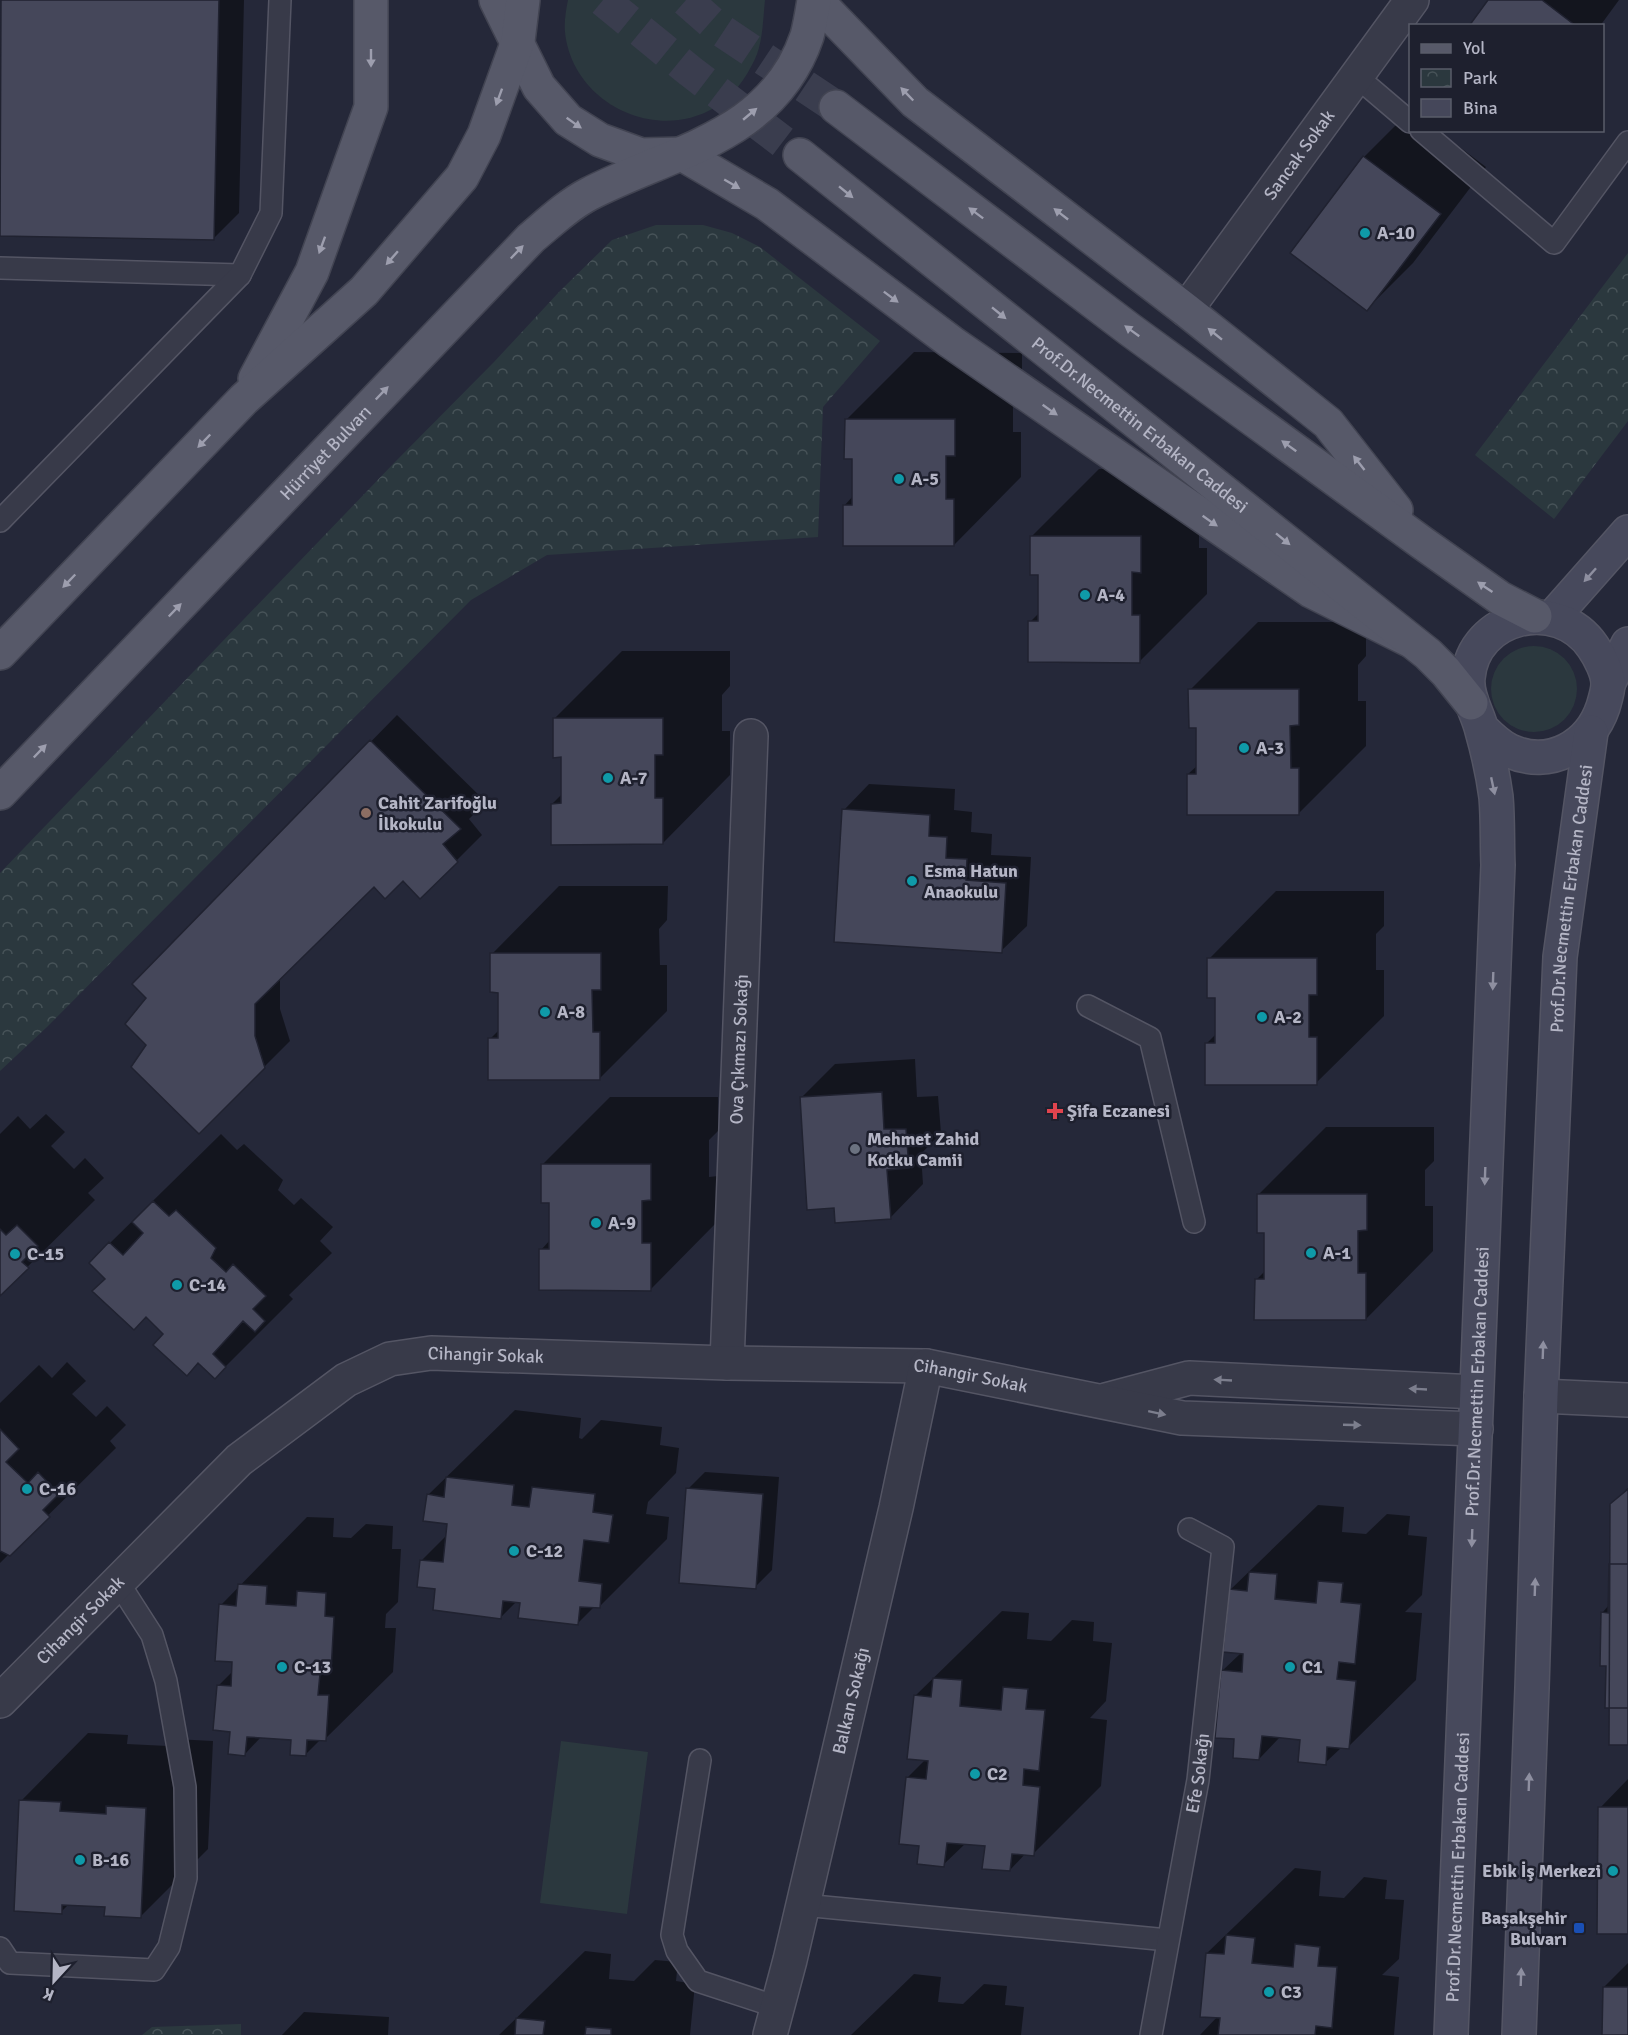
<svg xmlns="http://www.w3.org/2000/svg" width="1628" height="2035" viewBox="0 0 1628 2035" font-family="Signika,sans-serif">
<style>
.grass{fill:#2b383e}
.park{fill:url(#park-crowns)}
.shadow{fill:#0007}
.building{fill:#45475a;stroke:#202230;stroke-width:1.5}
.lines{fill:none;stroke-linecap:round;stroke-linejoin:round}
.primary-tunnel{stroke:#3a3d4e;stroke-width:33;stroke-dasharray:33 16;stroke-linecap:butt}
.lane-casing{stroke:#545564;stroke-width:24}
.street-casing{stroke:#545564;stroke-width:36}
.secondary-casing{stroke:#545564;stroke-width:36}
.primary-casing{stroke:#424452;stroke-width:36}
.lane{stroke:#383a49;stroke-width:21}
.street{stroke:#383a49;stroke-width:33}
.secondary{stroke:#47495c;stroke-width:33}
.primary{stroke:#575969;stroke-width:33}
.oneway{fill:#9d9eae}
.oneway2{fill:#8e8fa0}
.oneway3{fill:#7c7e8d}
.culture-dot{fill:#0f9aa8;stroke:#1e202e;stroke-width:2}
.education-dot{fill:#8d6e63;stroke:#1e202e;stroke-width:2}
.health-dot{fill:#e0444e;stroke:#1e202e;stroke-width:2}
.worship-dot{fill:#6b7280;stroke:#1e202e;stroke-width:2}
.transit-dot{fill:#1a4fb4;stroke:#1e202e;stroke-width:2}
.labels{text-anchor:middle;stroke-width:5;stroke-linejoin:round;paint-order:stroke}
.street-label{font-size:18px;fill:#b4b5c5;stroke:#1e202e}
.poi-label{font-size:18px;font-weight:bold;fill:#b4b5c5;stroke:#1e202e;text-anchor:start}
</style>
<defs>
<pattern id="park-crowns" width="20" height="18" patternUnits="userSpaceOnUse" patternTransform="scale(1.5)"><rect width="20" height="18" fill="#2b383e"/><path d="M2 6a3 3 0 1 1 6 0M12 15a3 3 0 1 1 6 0" fill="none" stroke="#475358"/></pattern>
</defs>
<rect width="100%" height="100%" fill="#252839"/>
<path class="grass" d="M568,0H765C763,18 763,42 755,59C746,78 733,97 714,108C654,143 572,102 565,32C564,22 566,10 568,0Z
M1491 689a43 43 0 1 1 86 0a43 43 0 1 1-86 0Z
M561,1741L648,1752L627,1914L540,1903Z"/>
<path class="park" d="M656,225H703L732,233L760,247L880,341L823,407L818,537L547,555L471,600L47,1027L0,1071V873L394,463L494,362L559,292L612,240Z
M1628,253V421L1554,519L1475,455Z
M241,2024V2035H142L152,2027Z"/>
<path class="shadow" d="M2,0H244L239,213L213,239L0,234Z
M1490,0H1619L1600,26H1471Z
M1410,111V130H1437L1486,167L1413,263L1367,309L1292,253L1364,157Z
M914,352L1022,353V387L1013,396V432H1021V477L954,545L844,506L853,496V458L846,420Z
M1099,469H1207L1208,504L1199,512V548H1207V594L1140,661L1030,622L1040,612L1039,574L1032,536Z
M1258,622H1366V656L1358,665V701H1366V746L1298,814L1188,774L1198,765V727L1190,690Z
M622,651H730V686L722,695V731H730V775L663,843L552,804L562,794V756L554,719Z
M397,715L486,802L469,819L482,835L420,897L403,879L374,885L280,977V1009L290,1041L199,1132L148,1045V998L134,984Z
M869,784L955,789L954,810L972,812L971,832L992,834L991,855L1031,857L1027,926L1001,951L844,810Z
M559,886H668L667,920L659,929L660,965H667V1011L600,1078L490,1039L500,1029V991L492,954Z
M1276,891H1384V926L1376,934V970H1384V1016L1316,1083L1206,1044L1216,1034V996L1209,959Z
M915,1059L917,1097L938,1096L941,1133L921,1154L923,1184L890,1218L836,1207L802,1097L835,1064Z
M610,1097H718V1131L709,1140V1177L718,1176V1221L651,1289L541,1250L550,1240V1202L542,1165Z
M46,1114L65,1132L51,1146L74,1169L85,1158L104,1178L88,1193L95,1200L0,1294V1134L18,1116L30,1129Z
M1326,1127H1434V1161L1425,1170V1206H1433V1251L1366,1319L1256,1280L1266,1270V1232L1258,1195Z
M221,1134L237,1150L244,1144L283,1180L278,1190L294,1205L301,1198L333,1227L320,1241L332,1253L289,1295L293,1299L215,1377L107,1278L110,1243Z
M67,1362L86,1381L72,1394L96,1417L107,1406L126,1425L110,1441L116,1448L0,1563V1403L39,1365L52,1378Z
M515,1410L581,1418L579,1438L582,1439L601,1420L662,1427L660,1445L679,1448L676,1473L648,1502L646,1514L669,1517L667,1539L599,1607L595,1606L577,1624L517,1601L501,1617L437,1588L422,1560L447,1535L449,1522L428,1495Z
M705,1472L779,1477L772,1570L755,1587L688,1489Z
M1628,1488V1744L1610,1707L1602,1613L1609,1605L1612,1504Z
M1318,1505L1344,1507L1342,1532L1366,1534L1387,1514L1410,1516L1408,1535L1427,1537L1422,1595L1405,1612L1422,1613L1416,1680L1348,1747H1342L1325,1763L1301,1738L1281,1736L1259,1759L1236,1738L1222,1671L1241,1653L1230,1590Z
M307,1517L334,1518L333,1537L351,1538L366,1524L393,1526L392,1549H401L398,1602L386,1614L385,1628H396L393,1672L325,1739H321L305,1755L293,1738L262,1736L245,1754L231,1730L218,1686L233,1671L234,1660L221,1605Z
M1002,1611L1029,1613L1027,1639L1051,1641L1072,1620L1094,1622L1093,1641L1112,1643L1106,1701L1090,1718L1107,1720L1101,1786L1033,1854L1026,1853L1010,1870L986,1845L966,1843L943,1865L920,1845L907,1778L926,1759L915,1696Z
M88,1733L128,1735L127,1744L168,1746L175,1739L213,1741L208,1849L140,1917L106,1906L69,1904L61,1912L21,1801Z
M1628,1779V1933L1600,1808Z
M1295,1868L1321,1871L1319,1896L1344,1898L1364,1877L1387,1880L1385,1899L1404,1900L1399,1959L1382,1975L1399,1977L1394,2035H1200L1218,2016L1207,1953Z
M585,1951L611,1954L609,1979L634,1981L655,1960L678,1962L676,1981L695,1984L690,2035H499Z
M1628,1963V2035H1603L1604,1987Z
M914,1974L941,1977L938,2002L963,2004L984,1984L1007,1986L1005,2005L1024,2007L1021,2035H851Z
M304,2012L389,2017L388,2035H282Z"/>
<path class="building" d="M1,0H219L214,240L0,236Z
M1488,0H1542L1576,26H1469Z
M1363,156L1441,214L1367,311L1290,253Z
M845,419H955V456H946V499H954V546H843V505H852V459H844Z
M1030,536H1141V573L1132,572V615H1140V663L1028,662V621H1038V575H1030Z
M1188,689H1299V725L1290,726L1291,768H1299V815H1187V774H1196V728H1189Z
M553,718H663V755H655V798H663V844L551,845V804L561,803V757L553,758Z
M370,740L461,829L443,844L458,862L420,899L403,881L385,899L374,887L255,1004V1036L265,1068L199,1134L131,1067L146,1045L125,1024L146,998L132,984Z
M842,809L930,815L929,836L947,837L946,858L967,859L966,880L1006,883L1002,953L834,942Z
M490,953H601V990H592L593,1032H600V1080H488V1038H498V993L490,992Z
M1207,958H1317V995H1309V1037H1317V1085H1205V1043H1215V998H1207Z
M882,1092L884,1129H906L909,1168L887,1170L891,1219L835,1223L834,1208L807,1210L800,1097Z
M541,1164H651V1200L642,1201V1243H651V1291L539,1290V1249H549V1203H541Z
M1257,1194H1367V1230L1358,1231V1273H1366V1320H1254L1255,1279H1264V1233H1257Z
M153,1201L169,1216L176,1210L216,1248L211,1258L226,1272L233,1264L266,1296L253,1309L265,1321L255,1332L243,1321L213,1354L226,1367L215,1379L198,1363L187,1376L153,1345L163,1334L146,1317L134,1330L92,1291L105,1279L89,1263L109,1242L123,1255L143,1233L132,1222Z
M17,1225L38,1246L22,1262L29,1268L0,1296V1229L6,1235Z
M0,1429L19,1449L6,1462L28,1483L38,1472L59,1494L43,1510L50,1517L10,1556L0,1551Z
M446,1477L514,1485L512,1505L529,1507L532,1487L595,1494L593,1512L613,1515L609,1543L584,1540L579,1581L602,1584L600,1608L580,1607L578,1625L518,1618L520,1603L503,1601L501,1619L433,1610L435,1589L417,1587L420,1560L443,1562L447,1524L423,1521L427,1494L444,1497Z
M686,1488L763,1494L756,1589L679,1583Z
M1628,1489V1745H1609L1610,1504Z
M1609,1564H1628V1708H1605L1606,1666H1600L1601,1612L1608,1613Z
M1249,1572L1277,1574L1275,1599L1316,1603L1318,1581L1343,1583L1341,1602L1361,1604L1355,1664L1339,1662L1337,1679L1356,1681L1349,1749L1327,1747L1326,1765L1298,1762L1300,1740L1262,1736L1259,1760L1233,1758L1234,1739L1215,1738L1221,1670L1242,1672L1243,1654L1223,1652L1229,1589L1247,1591Z
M238,1584L267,1586L266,1604L296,1606L297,1591L326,1593L325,1616L334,1617L331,1672L320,1674L318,1695H329L326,1741L307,1740L306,1756L290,1755L291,1740L247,1737L245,1756L228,1754L230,1732L213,1730L217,1685L231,1686L232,1662L215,1661L219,1604L236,1606Z
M933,1678L962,1680L960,1706L1001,1710L1003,1687L1028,1689L1026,1709L1045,1710L1039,1771L1024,1769L1023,1785L1040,1787L1034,1856L1012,1854L1010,1871L982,1869L985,1846L947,1843L944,1867L917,1864L919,1846L899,1844L906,1777L926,1779L928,1761L907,1759L914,1695L931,1697Z
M19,1800L61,1802L60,1811L106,1814V1806L146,1808L141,1918L104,1916L105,1907L62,1905V1914L14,1911Z
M1598,1807H1628V1934H1597Z
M1226,1935L1255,1938L1252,1963L1293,1967L1295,1944L1320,1947L1318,1966L1337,1967L1332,2028L1316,2026L1315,2035H1218L1220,2018L1200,2017L1206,1953L1224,1954Z
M1603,1987H1628V2035H1602Z
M516,2018L545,2021L543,2035H515Z
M586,2027L611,2029V2035H585Z"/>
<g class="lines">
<path class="primary-tunnel" d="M603,0L690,71L800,155
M686,0L719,29L836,107"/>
<defs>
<g id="lane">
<path d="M1356,76L1410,122"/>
<path d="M1421,130L1554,243L1628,142"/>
<path d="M0,268L240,275"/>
<path d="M0,521L240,275L271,213L280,0"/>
<path d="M1088,1006L1150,1038L1194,1222"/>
<path d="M700,1760L672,1935L677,1951L698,1981L777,2007"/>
<path d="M803,1905L1168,1940"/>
<path d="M0,1948L10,1963L154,1970L169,1947L186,1878L185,1787L166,1681L152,1635L118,1582"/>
<path id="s1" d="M1151,2035L1198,1780L1223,1547L1189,1529"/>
</g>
<g id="street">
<path id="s2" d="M1186,310L1412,0"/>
<path id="s3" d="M727,1363L751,736"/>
<path d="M1541,1396L1628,1400"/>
<path d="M1106,1400L1189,1378L1476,1392"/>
<path id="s4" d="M0,1701L239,1460L346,1380L390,1359L431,1353L727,1363L926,1366L1182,1418L1476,1429"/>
<path id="s5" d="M770,2035L790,1960L896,1508L926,1366"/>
</g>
<g id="secondary">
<path d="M1552,618L1628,532"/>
<path d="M1608,684L1628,644"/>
<path id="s6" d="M1451,2035L1498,865C1497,843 1498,820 1496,797C1493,775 1488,752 1482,731C1478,713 1466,697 1468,678C1473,615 1558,595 1593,647C1600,657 1608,673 1608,684C1608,691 1605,700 1603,707C1590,746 1550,769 1510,751C1499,746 1490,737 1482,729"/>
<path id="s7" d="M1519,2035L1532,1688L1541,1396L1560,957L1591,732"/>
</g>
<g id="primary">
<path d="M496,0L539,87L568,120L600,140L641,155L682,154L767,204L951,342L1311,591L1409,640"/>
<path d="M816,0L915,102L1186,310L1328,423L1396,510"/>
<path d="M836,107L1129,329L1421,542L1500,598L1535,616"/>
<path id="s8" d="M800,155L1428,654L1446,672L1471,703"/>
<path d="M255,379L312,272L371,107V0"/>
<path d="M0,653L244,399L364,291L462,177L484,135L518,41L523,0"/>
<path id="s9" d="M0,793L531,238C550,222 568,205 589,194C672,151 773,137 807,36C810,25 812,12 814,0"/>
</g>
</defs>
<use href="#lane" class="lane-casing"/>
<use href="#street" class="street-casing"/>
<use href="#secondary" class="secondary-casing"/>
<use href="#primary" class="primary-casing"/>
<use href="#lane" class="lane"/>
<use href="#street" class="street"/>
<use href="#secondary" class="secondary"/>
<use href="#primary" class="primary"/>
</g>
<defs><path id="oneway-solid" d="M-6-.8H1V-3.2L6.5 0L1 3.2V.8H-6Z" transform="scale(1.5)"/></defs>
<g class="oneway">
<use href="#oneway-solid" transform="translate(371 58) rotate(90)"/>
<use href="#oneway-solid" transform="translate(907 94) rotate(-134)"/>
<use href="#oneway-solid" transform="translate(499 97) rotate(110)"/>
<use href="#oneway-solid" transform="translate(750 114) rotate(-40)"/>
<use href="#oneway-solid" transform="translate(574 123) rotate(35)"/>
<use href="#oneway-solid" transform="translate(732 184) rotate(30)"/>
<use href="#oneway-solid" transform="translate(846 192) rotate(39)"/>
<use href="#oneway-solid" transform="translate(976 213) rotate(-143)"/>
<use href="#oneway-solid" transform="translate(1061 214) rotate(-142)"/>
<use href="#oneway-solid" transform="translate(322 245) rotate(110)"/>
<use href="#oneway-solid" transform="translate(517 252) rotate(-46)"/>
<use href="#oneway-solid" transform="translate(392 258) rotate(131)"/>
<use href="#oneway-solid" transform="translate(891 297) rotate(37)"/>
<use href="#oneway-solid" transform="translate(999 313) rotate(39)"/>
<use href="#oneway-solid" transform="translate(1132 331) rotate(-144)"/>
<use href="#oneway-solid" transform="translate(1215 334) rotate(-141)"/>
<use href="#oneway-solid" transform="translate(382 393) rotate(-46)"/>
<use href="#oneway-solid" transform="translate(1050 410) rotate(35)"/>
<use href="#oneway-solid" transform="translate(204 441) rotate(134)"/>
<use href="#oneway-solid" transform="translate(1289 446) rotate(-144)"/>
<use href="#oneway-solid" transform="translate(1359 463) rotate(-128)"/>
<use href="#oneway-solid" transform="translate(1210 521) rotate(35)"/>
<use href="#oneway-solid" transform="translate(1283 539) rotate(39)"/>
<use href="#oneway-solid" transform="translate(69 581) rotate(134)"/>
<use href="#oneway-solid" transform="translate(1485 587) rotate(-146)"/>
<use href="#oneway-solid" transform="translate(175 610) rotate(-46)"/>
<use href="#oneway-solid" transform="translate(40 751) rotate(-46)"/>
</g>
<g class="oneway2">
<use href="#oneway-solid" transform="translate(1590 575) rotate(132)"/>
<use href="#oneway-solid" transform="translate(1493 786) rotate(78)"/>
<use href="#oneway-solid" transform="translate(1493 981) rotate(92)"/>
<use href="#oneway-solid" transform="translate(1485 1176) rotate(92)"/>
<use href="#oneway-solid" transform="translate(1543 1350) rotate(-88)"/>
<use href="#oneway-solid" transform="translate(1472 1538) rotate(92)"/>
<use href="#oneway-solid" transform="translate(1535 1587) rotate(-88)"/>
<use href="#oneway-solid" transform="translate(1529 1782) rotate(-88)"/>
<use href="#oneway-solid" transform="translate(1521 1977) rotate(-88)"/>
</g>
<g class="oneway3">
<use href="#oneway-solid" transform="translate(1223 1380) rotate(-177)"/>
<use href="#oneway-solid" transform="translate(1418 1389) rotate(-177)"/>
<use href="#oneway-solid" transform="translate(1157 1413) rotate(12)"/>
<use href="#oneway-solid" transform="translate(1352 1425) rotate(2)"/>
</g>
<g class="culture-dot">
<circle cx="1365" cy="233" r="6"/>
<circle cx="899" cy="479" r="6"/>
<circle cx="1085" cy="595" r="6"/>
<circle cx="1244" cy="748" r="6"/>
<circle cx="608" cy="778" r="6"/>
<circle cx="912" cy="881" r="6"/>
<circle cx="545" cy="1012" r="6"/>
<circle cx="1262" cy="1017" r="6"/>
<circle cx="596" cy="1223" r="6"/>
<circle cx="1311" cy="1253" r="6"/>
<circle cx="15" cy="1254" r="6"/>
<circle cx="177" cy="1285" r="6"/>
<circle cx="27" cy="1489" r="6"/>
<circle cx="514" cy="1551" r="6"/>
<circle cx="282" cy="1667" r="6"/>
<circle cx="1290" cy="1667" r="6"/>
<circle cx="975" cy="1774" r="6"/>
<circle cx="80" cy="1860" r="6"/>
<circle cx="1613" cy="1871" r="6"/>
<circle cx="1269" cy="1992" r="6"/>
</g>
<circle class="education-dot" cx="366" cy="813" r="6"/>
<path class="health-dot" d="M1052 1102h6v6h6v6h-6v6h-6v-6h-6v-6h6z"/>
<circle class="worship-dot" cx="855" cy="1149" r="6"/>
<rect class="transit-dot" x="1573" y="1922" width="12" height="12" rx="3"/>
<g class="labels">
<g class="street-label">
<text dy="6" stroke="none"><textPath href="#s2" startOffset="192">Sancak Sokak</textPath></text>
<text dy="6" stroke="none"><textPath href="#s8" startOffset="434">Prof.Dr.Necmettin Erbakan Caddesi</textPath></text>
<text dy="6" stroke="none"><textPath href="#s9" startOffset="471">Hürriyet Bulvarı</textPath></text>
<text dy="6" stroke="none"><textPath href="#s7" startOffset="1138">Prof.Dr.Necmettin Erbakan Caddesi</textPath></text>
<text dy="6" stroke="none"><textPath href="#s3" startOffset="314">Ova Çıkmazı Sokağı</textPath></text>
<text dy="6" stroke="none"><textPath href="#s4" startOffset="618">Cihangir Sokak</textPath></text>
<text dy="6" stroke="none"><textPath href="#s4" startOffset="1104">Cihangir Sokak</textPath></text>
<text dy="6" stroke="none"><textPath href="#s6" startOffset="654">Prof.Dr.Necmettin Erbakan Caddesi</textPath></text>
<text dy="6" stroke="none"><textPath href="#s4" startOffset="114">Cihangir Sokak</textPath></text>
<text dy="6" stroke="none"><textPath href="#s5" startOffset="344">Balkan Sokağı</textPath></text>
<text dy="6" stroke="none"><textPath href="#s1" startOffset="266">Efe Sokağı</textPath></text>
<text dy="6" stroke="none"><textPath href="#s6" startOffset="168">Prof.Dr.Necmettin Erbakan Caddesi</textPath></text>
</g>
<g class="poi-label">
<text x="1377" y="239">A-10</text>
<text x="911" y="485">A-5</text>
<text x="1097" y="601">A-4</text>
<text x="1256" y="754">A-3</text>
<text x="620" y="784">A-7</text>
<text x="378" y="809">Cahit Zarifoğlu<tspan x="378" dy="21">İlkokulu</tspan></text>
<text x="924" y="877">Esma Hatun<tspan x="924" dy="21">Anaokulu</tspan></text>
<text x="557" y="1018">A-8</text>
<text x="1274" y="1023">A-2</text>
<text x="1067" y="1117">Şifa Eczanesi</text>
<text x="867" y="1145">Mehmet Zahid<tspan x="867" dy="21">Kotku Camii</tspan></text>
<text x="608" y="1229">A-9</text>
<text x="1323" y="1259">A-1</text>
<text x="27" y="1260">C-15</text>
<text x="189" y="1291">C-14</text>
<text x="39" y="1495">C-16</text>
<text x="526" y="1557">C-12</text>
<text x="294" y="1673">C-13</text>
<text x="1302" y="1673">C1</text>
<text x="987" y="1780">C2</text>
<text x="92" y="1866">B-16</text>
<text x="1601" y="1877" text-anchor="end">Ebik İş Merkezi</text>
<text x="1567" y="1924" text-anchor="end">Başakşehir<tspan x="1567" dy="21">Bulvarı</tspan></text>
<text x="1281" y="1998">C3</text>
</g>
</g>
<rect x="1409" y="24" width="195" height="108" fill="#1e202e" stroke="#5a5c6a" stroke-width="1.5"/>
<rect x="1421" y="44" width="30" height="9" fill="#575969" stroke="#5a5c6a" stroke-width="1.5"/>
<text x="1463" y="54" font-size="18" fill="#b4b5c5">Yol</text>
<rect x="1421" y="69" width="30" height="18" fill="url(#park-crowns)" stroke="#5a5c6a" stroke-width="1.5"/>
<text x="1463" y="84" font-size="18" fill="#b4b5c5">Park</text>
<rect x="1421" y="99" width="30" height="18" fill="#45475a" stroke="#5a5c6a" stroke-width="1.5"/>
<text x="1463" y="114" font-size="18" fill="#b4b5c5">Bina</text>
<g transform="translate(54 1981) rotate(202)" stroke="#1e202e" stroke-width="4.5" paint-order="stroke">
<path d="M0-4.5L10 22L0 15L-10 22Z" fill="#b4b5c5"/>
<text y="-9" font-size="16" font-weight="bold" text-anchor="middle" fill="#b4b5c5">K</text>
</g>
</svg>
